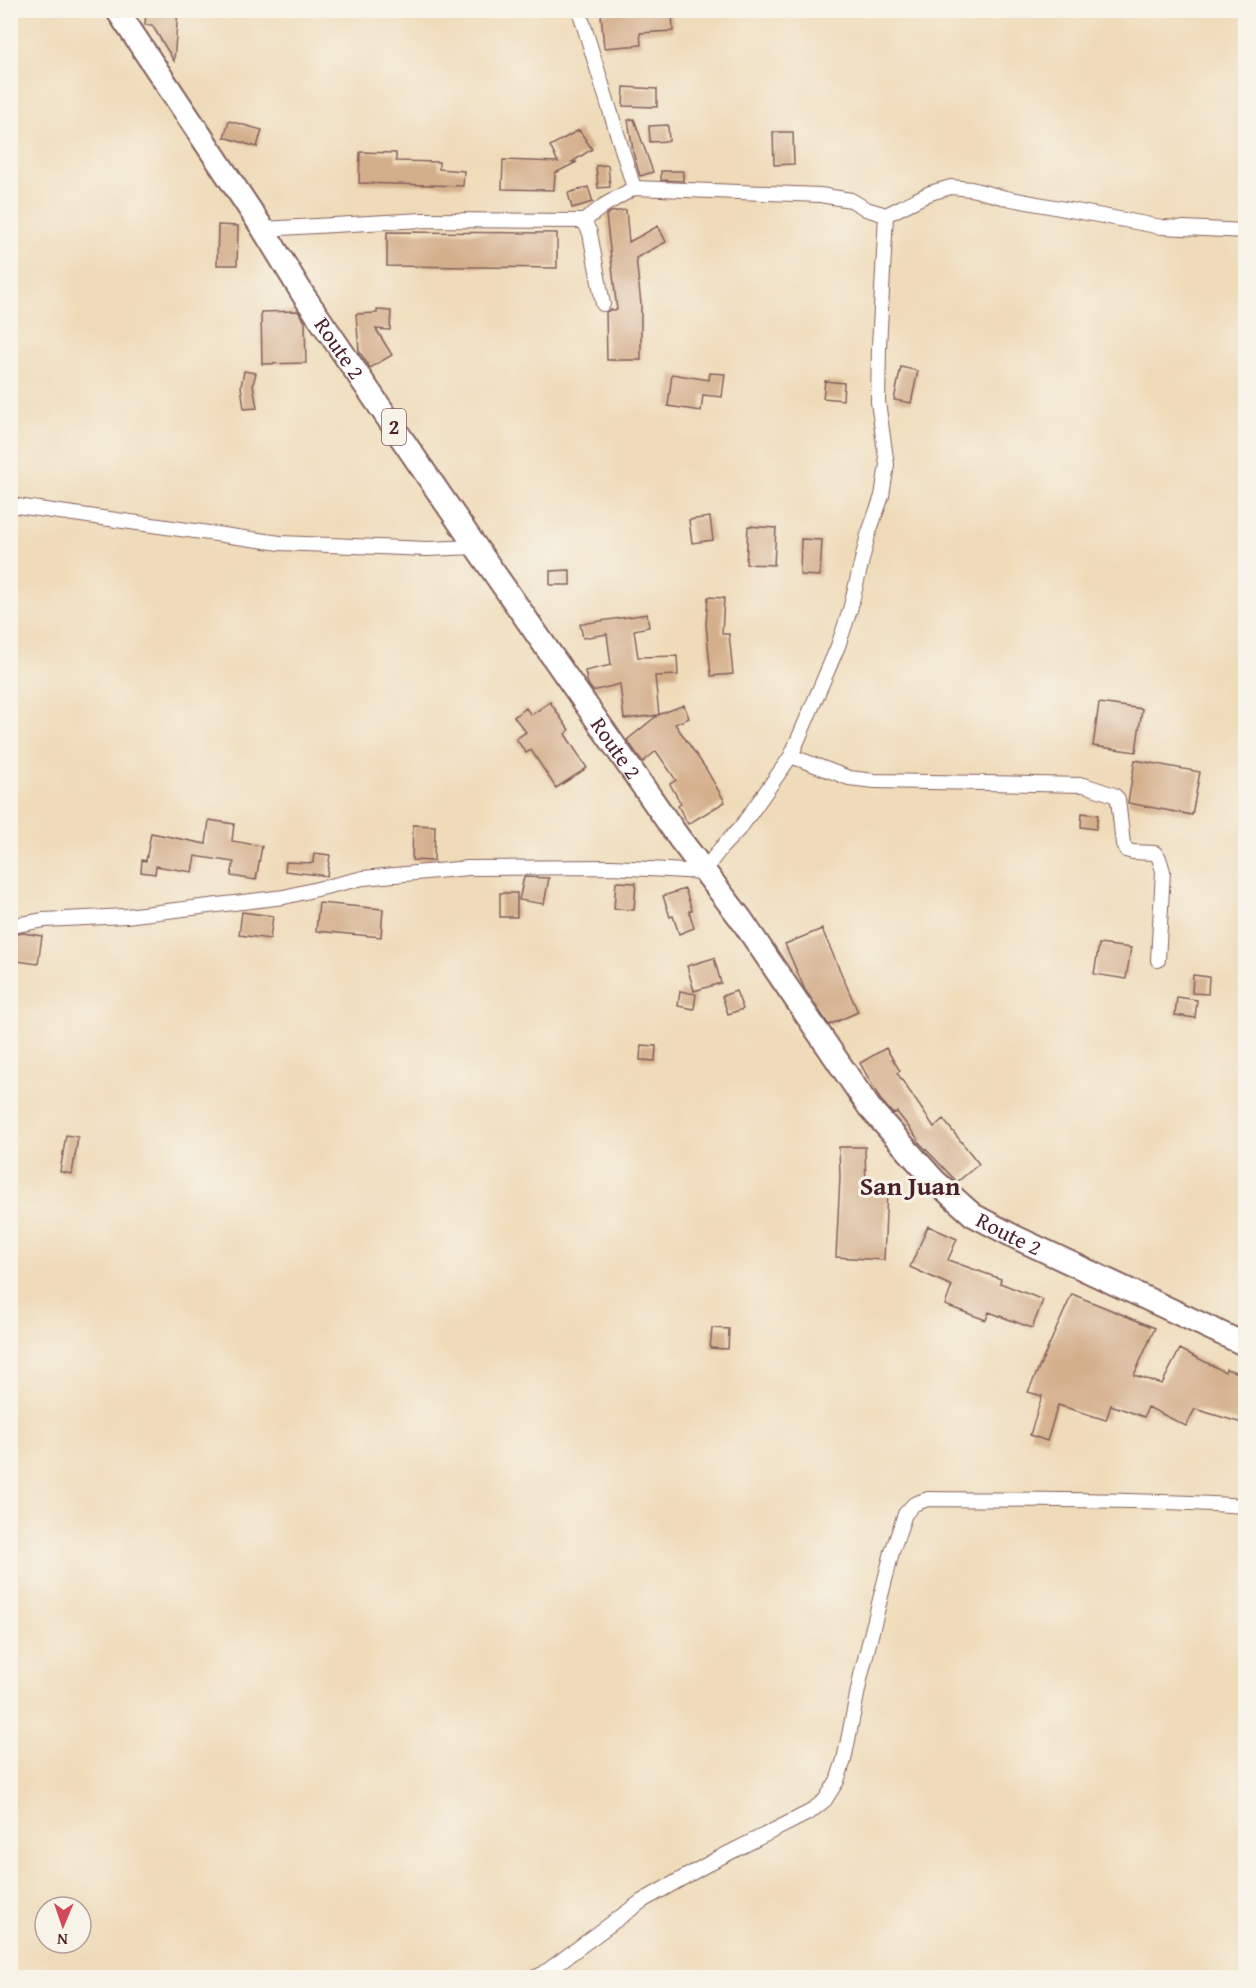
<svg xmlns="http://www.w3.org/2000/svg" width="1256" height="1988" viewBox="0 0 1256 1988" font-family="'Gentium Book Plus',serif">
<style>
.building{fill:#d4af8c}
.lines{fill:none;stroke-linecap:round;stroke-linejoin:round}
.minor-casing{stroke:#84615d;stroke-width:16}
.trunk-casing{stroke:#84615d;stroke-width:26}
.minor{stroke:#fff;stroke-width:14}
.trunk{stroke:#fff;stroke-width:22}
.labels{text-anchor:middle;stroke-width:6;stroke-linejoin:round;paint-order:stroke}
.shield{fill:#f7f3e8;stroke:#7e5f64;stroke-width:1.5}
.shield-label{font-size:21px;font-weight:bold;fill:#4a1f2b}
.street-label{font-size:22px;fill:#4a1f2b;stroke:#f7f3e8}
.quarter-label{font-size:26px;font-weight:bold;fill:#4a1f2b;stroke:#f7f3e8}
</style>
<rect width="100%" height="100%" fill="#f7f3e8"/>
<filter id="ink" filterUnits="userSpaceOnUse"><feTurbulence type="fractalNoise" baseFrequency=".0167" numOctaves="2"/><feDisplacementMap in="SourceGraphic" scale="12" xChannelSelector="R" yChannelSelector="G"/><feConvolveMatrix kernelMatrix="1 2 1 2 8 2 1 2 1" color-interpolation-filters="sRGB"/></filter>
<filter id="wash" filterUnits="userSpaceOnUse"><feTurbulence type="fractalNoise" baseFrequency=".008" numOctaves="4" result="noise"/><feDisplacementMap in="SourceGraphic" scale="24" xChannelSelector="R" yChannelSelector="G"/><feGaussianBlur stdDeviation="1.35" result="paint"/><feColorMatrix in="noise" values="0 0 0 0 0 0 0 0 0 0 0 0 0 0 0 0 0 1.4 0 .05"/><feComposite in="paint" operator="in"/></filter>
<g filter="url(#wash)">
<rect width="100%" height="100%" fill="#efdbb9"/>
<g id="blocks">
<path class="building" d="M146,10H178L174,61L152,25H145Z
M633,10H672L673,31L640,33L641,45L604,48L601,14Z
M624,87L657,89V107L623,106Z
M634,119L653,172L640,176L634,156L628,120Z
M229,121L262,130L257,147L224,137Z
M668,125L669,141L650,142L649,126Z
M579,130L592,149L572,162H577L555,173L554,190L502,189L503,160L558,162L550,146Z
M773,132H793L794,164L774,165Z
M360,152L396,153V161L439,162V169L464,171L463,186L359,183Z
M608,165L610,187L598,188L596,166Z
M661,171H683V181L661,180Z
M588,187L593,202L572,208L568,193Z
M626,210L629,242L658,226L666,242L636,258L641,304V360H607L606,312L610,310H617L606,215L611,212Z
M218,225L238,226L237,265H217Z
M387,232L557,233V268L387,266Z
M377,310L391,311L390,330L376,329L392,355L370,368L359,351L356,314L377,313Z
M298,311L305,322L306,363L262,364L261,312Z
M901,367L918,371L911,403L894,400Z
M244,371L256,373L253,384L257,408L244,409L241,386Z
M710,373L725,374L722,397L703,395L701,411L668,406L672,374L709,380Z
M825,381L844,383L843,400L823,398Z
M710,517L713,540L692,543L689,520Z
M748,526L776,528L774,565L746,564Z
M801,539L822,540L820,576L800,575Z
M570,570V585H550V571Z
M708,597L724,598L722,634H729L733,674L711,676L706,624Z
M647,614L649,627L634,630L638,657L677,656L678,675L655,676L659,715L624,719L620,684L593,691L588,684L585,671L611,665L607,634L583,638L580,624Z
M550,702L569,730L565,734L587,768L556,788L531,750L526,753L516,739L526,732L514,717L526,708L531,715Z
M1099,703L1142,709L1136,752L1093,746Z
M684,705L689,718L675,724L706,769L725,802L688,824L678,806L681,804L670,784L676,780L656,751L643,762L627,740L658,715Z
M1135,760L1200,772L1192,815L1128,803Z
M1082,813L1098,815L1096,829L1081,827Z
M209,820L234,824L232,841L262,846L256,880L231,876L234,862L195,856L192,872L156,866L155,874L141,872L142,860L146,861L151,833L206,844Z
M413,825L435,826L434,861L412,860Z
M314,853L330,855L327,876L285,871L286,862L313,863Z
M524,877L549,878L544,904L519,900Z
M616,882L636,883L634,910L614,909Z
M685,889L692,910L689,911L694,928L679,934L673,916L670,917L663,896Z
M500,893H517V917H500Z
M319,903L383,909L381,937L316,931Z
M242,912L273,916L270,939L239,935Z
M822,929L858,1012L829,1025L805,990L785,944Z
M23,933L42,936L38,964L10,960V935Z
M1099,944L1131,948L1126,979L1094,974Z
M714,958L721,983L694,991L687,966Z
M1193,975L1209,977L1208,994L1192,993Z
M680,991L696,994L694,1009L678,1006Z
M736,991L743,1009L728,1014L722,996Z
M1177,997L1197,1000L1195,1018L1175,1015Z
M641,1045L656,1046L655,1061L640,1060Z
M886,1048L900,1071L897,1073L934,1127L943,1119L979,1164L957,1182L917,1140L918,1139L897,1112L893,1114L880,1099L860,1063Z
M66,1135L78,1137L72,1174L60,1172Z
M839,1147H865L866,1189L887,1190L884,1260L836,1257L840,1177Z
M928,1226L957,1239L948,1260L1001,1279L1000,1283L1043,1300L1032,1328L989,1312L986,1320L945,1305L952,1286L910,1267Z
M1072,1294L1155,1328L1134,1375L1162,1384L1180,1349L1225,1372L1226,1369L1245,1375V1424L1195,1409L1186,1426L1148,1407L1144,1417L1111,1405L1106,1420L1058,1405L1047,1441L1030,1435L1042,1396L1028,1392Z
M712,1328L729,1329L728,1349L710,1348Z"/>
</g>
</g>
<g filter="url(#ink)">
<use href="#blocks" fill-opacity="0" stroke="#84615d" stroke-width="1.5"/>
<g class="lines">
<defs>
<path id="minor" d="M579,10L634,188
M584,221L590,233L603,304
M263,229L422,220L584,221L603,206L634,188L820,195L851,200L866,209L886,215L930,193L951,187L971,189L1006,198L1162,227L1246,231
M10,505L280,543L427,549L476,547
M791,756L838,646L850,610L868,535L882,496L884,483L887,465L878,402L879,347L886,215
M10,926L44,920L126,916L284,897L363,878L468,868L612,867L703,872L721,848L741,827L791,756L849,778L875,781L1084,785L1114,795L1118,799L1123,844L1126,850L1133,852L1155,853L1159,858L1163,871L1158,960
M533,1978L543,1974L642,1901L715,1860L810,1812L825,1800L837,1781L844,1760L861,1675L892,1552L905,1514L914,1504L928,1499C1034,1500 1140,1499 1246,1506"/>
<g id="trunk">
<path id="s1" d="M117,10L263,229L304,296L476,547L679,838L741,919L869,1107L935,1181L973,1215L1015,1237L1246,1345"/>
</g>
</defs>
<use href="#minor" class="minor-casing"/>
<use href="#trunk" class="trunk-casing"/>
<use href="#minor" class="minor"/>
<use href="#trunk" class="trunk"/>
</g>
</g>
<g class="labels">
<rect class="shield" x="382" y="409" width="24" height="36" rx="4.5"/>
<g class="shield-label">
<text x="394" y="434">2</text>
</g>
<g class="street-label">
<text dy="8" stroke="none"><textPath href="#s1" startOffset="405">Route 2</textPath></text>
<text dy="8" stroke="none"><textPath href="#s1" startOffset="891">Route 2</textPath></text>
<text dy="8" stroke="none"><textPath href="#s1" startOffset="1521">Route 2</textPath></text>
</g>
<g class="quarter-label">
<text x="910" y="1195">San Juan</text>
</g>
</g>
<rect width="1256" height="1988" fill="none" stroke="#f7f3e8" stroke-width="36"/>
<g transform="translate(63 1925) rotate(182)"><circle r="28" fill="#f7f3e8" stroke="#b29e9c" stroke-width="1.5"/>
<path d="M0-4.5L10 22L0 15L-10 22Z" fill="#d1495b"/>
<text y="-9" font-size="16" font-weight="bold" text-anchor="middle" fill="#4a1f2b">N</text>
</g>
</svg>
